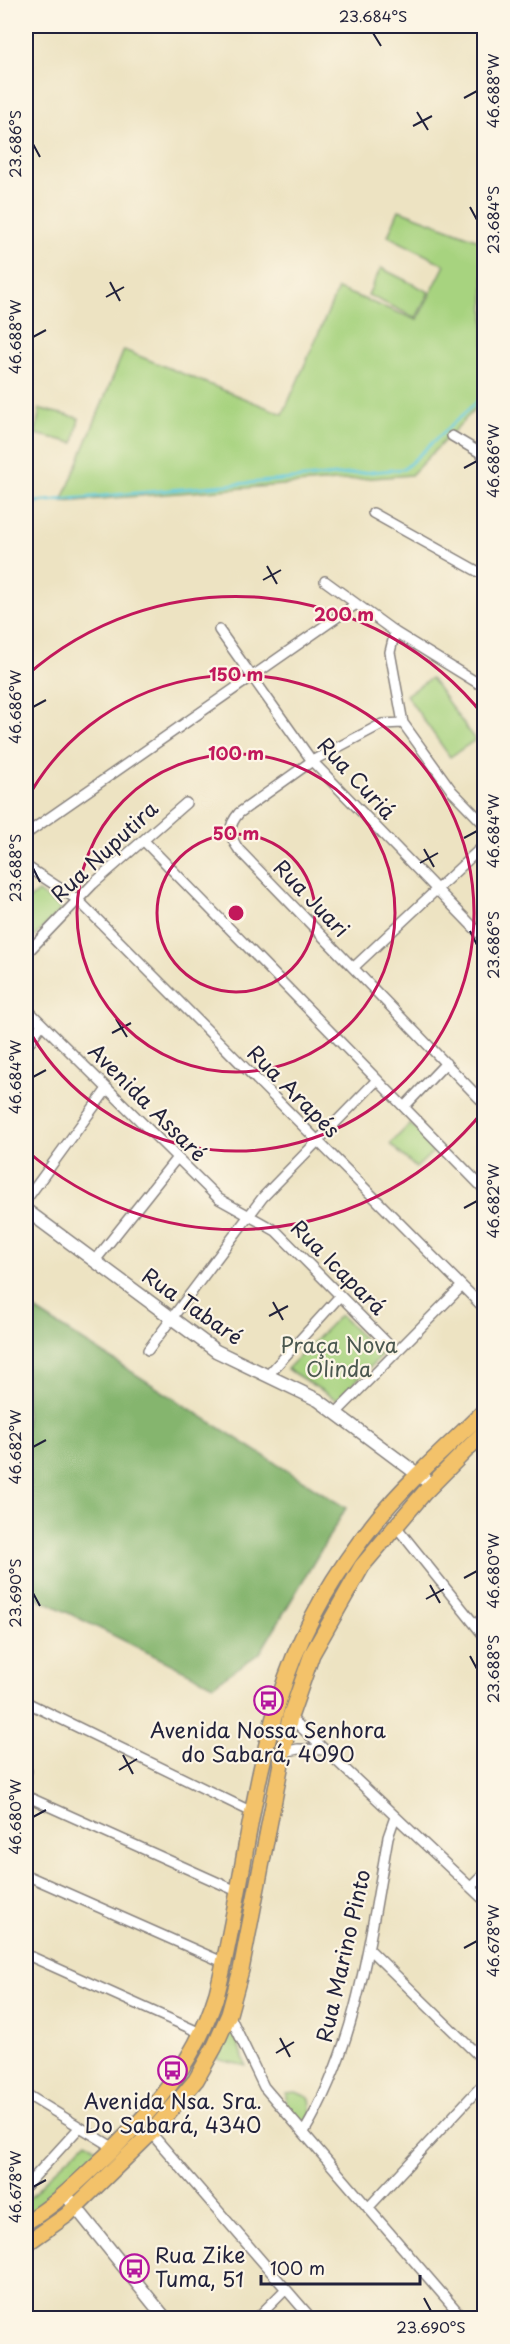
<svg xmlns="http://www.w3.org/2000/svg" width="510" height="2344" viewBox="0 0 510 2344" font-family="'Playpen Sans',sans-serif">
<style>
.green{fill:#a7d37f;stroke:#647a5d;stroke-width:1.5}
.forest{fill:#85b56e;stroke:#546c54;stroke-width:1.5}
.lines{fill:none;stroke-linecap:round;stroke-linejoin:round}
.stream{stroke:#5fc7dc;stroke-width:3}
.minor-casing{stroke:#88827e;stroke-width:12}
.tertiary-casing{stroke:#88827e;stroke-width:15}
.primary-casing{stroke:#88827e;stroke-width:18}
.minor{stroke:#fff;stroke-width:9}
.tertiary{stroke:#fff;stroke-width:12}
.primary{stroke:#f3c26a;stroke-width:15}
.ticks{fill:none;stroke:#22223b;stroke-width:2}
.ring{fill:none;stroke:#c2185b;stroke-width:3}
.labels{text-anchor:middle;stroke-width:4.5;stroke-linejoin:round;paint-order:stroke}
.street-label{font-size:21px;fill:#22223b;stroke:#fcf5e5}
.park-label{font-size:21px;fill:#4a574f;stroke:#fcf5e5}
.poi-label{font-size:21px;fill:#22223b;stroke:#fcf5e5}
.centre{fill:#c2185b;stroke:#fcf5e5;stroke-width:3}
.ring-label{font-size:18px;text-anchor:middle;font-weight:bold;fill:#c2185b;stroke:#fcf5e5;stroke-width:4.5;stroke-linejoin:round;paint-order:stroke}
.neatline{fill:none;stroke:#22223b;stroke-width:2}
.ticks-label{font-size:15px;text-anchor:middle;fill:#22223b}
</style>
<rect width="100%" height="100%" fill="#fcf5e5"/>
<filter id="ink" filterUnits="userSpaceOnUse"><feTurbulence type="fractalNoise" baseFrequency=".0167" numOctaves="2"/><feDisplacementMap in="SourceGraphic" scale="12" xChannelSelector="R" yChannelSelector="G"/><feConvolveMatrix kernelMatrix="1 2 1 2 8 2 1 2 1" color-interpolation-filters="sRGB"/></filter>
<filter id="wash" filterUnits="userSpaceOnUse"><feTurbulence type="fractalNoise" baseFrequency=".008" numOctaves="4" result="noise"/><feDisplacementMap in="SourceGraphic" scale="24" xChannelSelector="R" yChannelSelector="G"/><feGaussianBlur stdDeviation="1.35" result="paint"/><feColorMatrix in="noise" values="0 0 0 0 0 0 0 0 0 0 0 0 0 0 0 0 0 1.4 0 .05"/><feComposite in="paint" operator="in"/></filter>
<g filter="url(#wash)">
<rect width="100%" height="100%" fill="#ede3c2"/>
<path class="green" d="M399,210L484,242V400L411,475L62,502L124,350L283,414L338,289L417,320L445,265L388,236Z
M381,268L429,292L416,318L368,295Z
M40,409L79,418L74,443L35,434Z
M431,678L475,740L450,757L406,695Z
M38,892L62,909L26,945V902Z
M410,1124L437,1148L416,1168L390,1144Z
M340,1315L381,1356L337,1400L287,1369Z
M231,2026L246,2066L216,2059Z
M296,2092L310,2098L312,2113L302,2127L286,2109V2093Z
M87,2141L103,2153L26,2218V2200L30,2198L52,2173Z"/>
<path class="forest" d="M33,1309L346,1508L260,1653L213,1685L26,1592V1317Z"/>
<g class="lines">
<path class="stream" d="M26,510L36,502L404,469L484,395"/>
</g>
</g>
<g filter="url(#ink)">
<g class="lines">
<defs>
<path id="minor" d="M452,436L484,455
M373,513L484,575
M325,581L395,632L484,687
M219,630L312,761L484,938
M395,632L390,652L403,723
M484,824L452,791L403,723L382,724L312,761L239,813C227,827 229,836 239,850L484,1103
M26,834L356,604
M144,841L484,1189
M26,866L78,900L484,1308
M26,954L93,884L186,803
M353,968L484,845
M26,1008L219,1199L276,1231L396,1352
M26,1047L42,1024
M404,1107L446,1063
M26,1200L107,1089
M94,1262L176,1159
M148,1350L263,1197L377,1080
M268,1375L340,1296
M337,1412L462,1286
M395,1525L484,1636
M26,1702L252,1812
M290,1717L484,1900
M284,1752L298,1749L326,1750
M26,1773L27,1771
M26,1796L239,1892
M26,1875L225,1963
M471,1887L484,1874
M368,1948L484,2061
M32,1957L203,2034
M229,2014L264,2087L463,2318
M26,2094L116,2149
M304,2132C358,2042 370,1938 388,1837L395,1817
M151,2133L311,2318
M26,2186L80,2127
M368,2208L484,2083
M257,2318L286,2289"/>
<path id="tertiary" d="M26,1210L216,1351L318,1400L432,1485
M70,2200L165,2318"/>
<path id="primary" d="M26,2222C51,2208 73,2187 94,2167C148,2117 195,2065 217,1993C243,1889 251,1780 286,1678C306,1621 341,1564 379,1517C410,1479 449,1446 484,1411
M26,2244L67,2215L151,2133L196,2080L215,2046L229,2014L241,1970L290,1717L312,1654L362,1566L424,1493L484,1432"/>
</defs>
<use href="#minor" class="minor-casing"/>
<use href="#tertiary" class="tertiary-casing"/>
<use href="#primary" class="primary-casing"/>
<use href="#minor" class="minor"/>
<use href="#tertiary" class="tertiary"/>
<use href="#primary" class="primary"/>
</g>
</g>
<path class="ticks" d="M373,33L381,46M464,98L477,91M417,112L428,130M413,126L432,116M33,144L40,157M470,207L477,220M110,282L120,301M106,297L124,287M33,337L46,330M464,468L477,461M267,566L277,584M263,580L281,570M33,707L46,700M464,838L477,831M424,849L434,867M420,863L438,853M33,868L40,882M470,931L477,945M116,1019L127,1037M112,1033L131,1023M33,1077L46,1070M464,1208L477,1201M273,1302L283,1320M269,1316L288,1306M33,1447L46,1440M464,1578L477,1571M430,1585L440,1603M33,1593L40,1606M426,1599L444,1589M470,1656L477,1669M123,1755L133,1774M119,1770L137,1759M33,1817L46,1810M464,1948L477,1941M280,2038L290,2057M276,2053L294,2042M33,2187L46,2180M424,2298L431,2311"/>
<g class="ring">
<circle cx="236" cy="913" r="79"/>
<circle cx="236" cy="913" r="159"/>
<path d="M26 801A238 238 0 1 1 26 1025"/>
<path d="M484 1110A317 317 0 0 1 26 1150M26 676A317 317 0 0 1 484 716"/>
</g>
<defs>
<symbol id="bus-ring" viewBox="-11 -11 22 22"><circle r="9.5" fill="#fcf5e5" stroke="#b5179e" stroke-width="1.5"/><path d="M-5-6H5V4H4V6H2V4H-2V6H-4V4H-5ZM-3.5-4V0h7V-4ZM-3.5 1.2v1.5H-2V1.2ZM2 1.2v1.5H3.5V1.2Z" fill="#b5179e"/></symbol>
</defs>
<g fill-rule="evenodd">
<use href="#bus-ring" x="252" y="1684" width="33" height="33"/>
<use href="#bus-ring" x="156" y="2054" width="33" height="33"/>
<use href="#bus-ring" x="118" y="2252" width="33" height="33"/>
</g>
<g class="labels">
<g class="street-label">
<text transform="translate(356 779) rotate(47)" y="7">Rua Curiá</text>
<text transform="translate(105 852) rotate(-43)" y="7">Rua Nuputira</text>
<text transform="translate(311 899) rotate(46)" y="7">Rua Juari</text>
<text transform="translate(293 1092) rotate(45)" y="7">Rua Arapés</text>
<text transform="translate(147 1103) rotate(45)" y="7">Avenida Assaré</text>
<text transform="translate(338 1268) rotate(45)" y="7">Rua Icapará</text>
<text transform="translate(192 1307) rotate(35)" y="7">Rua Tabaré</text>
<text transform="translate(344 1956) rotate(-77)" y="7">Rua Marino Pinto</text>
</g>
<g class="park-label">
<text x="339" y="1353">Praça Nova<tspan x="339" dy="24">Olinda</tspan></text>
</g>
<g class="poi-label">
<text x="268" y="1738">Avenida Nossa Senhora<tspan x="268" dy="24">do Sabará, 4090</tspan></text>
<text x="173" y="2109">Avenida Nsa. Sra.<tspan x="173" dy="24">Do Sabará, 4340</tspan></text>
<text x="155" y="2263" text-anchor="start">Rua Zike<tspan x="155" dy="24">Tuma, 51</tspan></text>
</g>
</g>
<circle cx="236" cy="913" r="9" class="centre"/>
<g class="ring-label">
<text x="344" y="621">200 m</text>
<text x="236" y="681">150 m</text>
<text x="236" y="760">100 m</text>
<text x="236" y="840">50 m</text>
</g>
<rect width="510" height="2344" fill="none" stroke="#fcf5e5" stroke-width="66"/>
<path d="M261 2275v9h159v-9" fill="none" stroke="#22223b" stroke-width="3"/>
<text x="270" y="2275" font-size="18" fill="#22223b" stroke="#fcf5e5" stroke-width="4.5" paint-order="stroke">100 m</text>
<rect x="33" y="33" width="444" height="2278" class="neatline"/>
<g class="ticks-label">
<text x="373" y="22">23.684°S</text>
<text transform="translate(494 91) rotate(-90)" y="5">46.688°W</text>
<text transform="translate(16 144) rotate(-90)" y="5">23.686°S</text>
<text transform="translate(494 220) rotate(-90)" y="5">23.684°S</text>
<text transform="translate(16 337) rotate(-90)" y="5">46.688°W</text>
<text transform="translate(494 461) rotate(-90)" y="5">46.686°W</text>
<text transform="translate(16 707) rotate(-90)" y="5">46.686°W</text>
<text transform="translate(494 831) rotate(-90)" y="5">46.684°W</text>
<text transform="translate(16 868) rotate(-90)" y="5">23.688°S</text>
<text transform="translate(494 945) rotate(-90)" y="5">23.686°S</text>
<text transform="translate(16 1077) rotate(-90)" y="5">46.684°W</text>
<text transform="translate(494 1201) rotate(-90)" y="5">46.682°W</text>
<text transform="translate(16 1447) rotate(-90)" y="5">46.682°W</text>
<text transform="translate(494 1571) rotate(-90)" y="5">46.680°W</text>
<text transform="translate(16 1593) rotate(-90)" y="5">23.690°S</text>
<text transform="translate(494 1669) rotate(-90)" y="5">23.688°S</text>
<text transform="translate(16 1817) rotate(-90)" y="5">46.680°W</text>
<text transform="translate(494 1941) rotate(-90)" y="5">46.678°W</text>
<text transform="translate(16 2187) rotate(-90)" y="5">46.678°W</text>
<text x="431" y="2333">23.690°S</text>
</g>
</svg>
